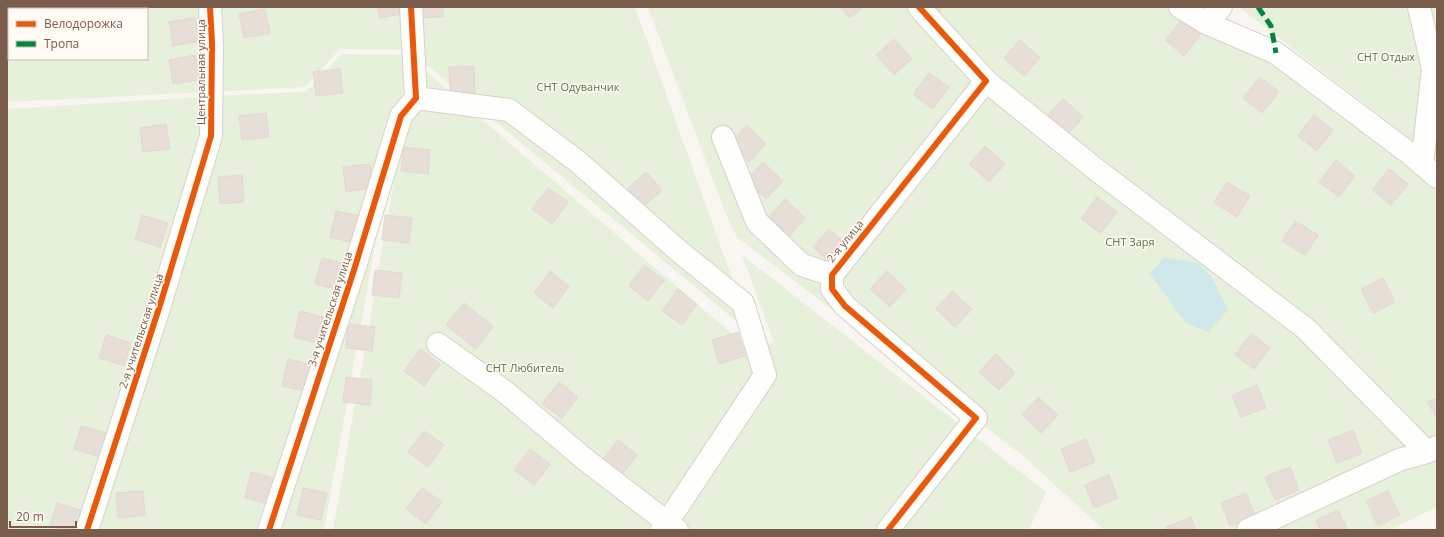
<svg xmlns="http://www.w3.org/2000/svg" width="1444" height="537" viewBox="0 0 1444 537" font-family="'Open Sans',sans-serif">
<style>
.green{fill:#e7f0db;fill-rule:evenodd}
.water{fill:#d0e8ea}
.building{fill:#e6ded7;stroke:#e2d8d2}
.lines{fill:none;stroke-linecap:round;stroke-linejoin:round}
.minor-casing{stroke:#d7d1cb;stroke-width:24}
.minor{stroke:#fefefd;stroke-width:22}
.quiet{stroke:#00873e;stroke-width:5;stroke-dasharray:10 5;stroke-linecap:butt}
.cycleway-casing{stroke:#fffaf3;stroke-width:8}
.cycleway{stroke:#e8590c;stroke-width:6}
.labels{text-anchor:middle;stroke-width:3;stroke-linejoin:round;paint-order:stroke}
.park-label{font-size:11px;fill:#537a41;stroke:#fffaf3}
.street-label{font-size:11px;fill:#7a5c4d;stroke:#fffaf3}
</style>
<rect width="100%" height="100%" fill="#f9f5f0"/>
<path class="green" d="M7,7H635L752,334L409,50L340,49L305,87L7,102ZM9,9H147V59H9Z
M648,7H1214L1437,191V507L1389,530H1104L1021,454L737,237L727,217Z
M1239,7H1437V160Z
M342,54L409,55L324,530H7V109L216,96L306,92Z
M415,62L746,346L774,343L742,255L1046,492L1029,530H333Z"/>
<path class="water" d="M1164,257L1197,263L1211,276L1228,310L1208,332L1186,323L1150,274Z"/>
<path class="building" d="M377,7H405L406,13L380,18Z
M419,7H443V17L419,18Z
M840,7H863L850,18Z
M933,7H943L939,12Z
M265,9L270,33L244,38L239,14Z
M195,17L200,41L173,46L169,22Z
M1182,19L1201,34L1184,56L1165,40Z
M894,39L912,59L894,75L876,55Z
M1020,40L1040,58L1024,76L1004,58Z
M195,55L200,80L173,84L169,60Z
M474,66L475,92L450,93L449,67Z
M340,69L343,93L316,96L313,72Z
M929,73L949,87L933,109L913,94Z
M1260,77L1279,92L1262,113L1243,98Z
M1063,99L1083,117L1067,135L1046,117Z
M266,113L269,137L242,140L239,116Z
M1314,115L1333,130L1317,151L1298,136Z
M166,124L170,149L143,152L140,128Z
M747,125L766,144L749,162L730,143Z
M985,146L1005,164L989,182L969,164Z
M404,147L430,150L428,174L401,171Z
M1336,160L1355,176L1339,197L1319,182Z
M763,162L783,181L766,199L746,180Z
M370,164L373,188L346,192L343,167Z
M1389,169L1408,184L1391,205L1372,190Z
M646,172L662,190L642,208L626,190Z
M242,175L244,202L220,204L218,177Z
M1227,182L1250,196L1237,217L1214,203Z
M548,188L568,202L552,224L532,209Z
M1097,197L1117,212L1101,233L1081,219Z
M785,199L805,218L789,236L769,217Z
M336,211L360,216L354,243L330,237Z
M142,215L168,223L160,247L135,239Z
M385,215L412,218L409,243L382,240Z
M1295,221L1318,235L1305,255L1282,241Z
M829,229L849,247L832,265L813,247Z
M322,258L346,264L339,290L315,284Z
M644,265L664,280L648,301L629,286Z
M375,270L402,273L399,298L372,295Z
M550,271L569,286L553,308L534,293Z
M887,271L906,289L890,307L870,289Z
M1383,278L1395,302L1373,313L1361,289Z
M678,289L697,304L682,325L662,311Z
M952,291L972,309L955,327L936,309Z
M464,303L493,326L476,349L446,325Z
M300,311L323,317L317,343L294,337Z
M348,324L375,327L372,351L346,348Z
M738,332L745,356L719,364L712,340Z
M1251,333L1270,348L1254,369L1235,355Z
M106,335L131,343L124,366L99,358Z
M420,349L440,364L424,386L404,371Z
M996,354L1015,373L999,390L979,372Z
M288,359L312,365L305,391L282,386Z
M346,377L372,380L370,405L343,402Z
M559,382L578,397L562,418L542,404Z
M1257,385L1266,408L1241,417L1232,395Z
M1038,397L1058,415L1041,433L1022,415Z
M1437,398V419L1428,402Z
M81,426L107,433L100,457L74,449Z
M1353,430L1362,453L1337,463L1328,440Z
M424,431L444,445L428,467L408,452Z
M1086,439L1095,462L1070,472L1061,449Z
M618,440L637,455L621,476L601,461Z
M530,449L550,464L534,485L514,470Z
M1290,467L1299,490L1275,500L1265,477Z
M251,472L275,478L269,504L245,498Z
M1109,475L1118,498L1094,508L1085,485Z
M303,488L327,493L321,520L297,515Z
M422,488L442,502L426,524L406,509Z
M143,491L145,515L118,518L116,493Z
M1388,491L1400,515L1378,526L1366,501Z
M1246,493L1255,516L1230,526L1221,503Z
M57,503L83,511L77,530H62L50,526Z
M1338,510L1348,530H1320L1316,520Z
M1191,517L1196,530H1167L1166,527Z"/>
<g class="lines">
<defs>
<path id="minor" d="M411,7L416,98
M1180,7L1206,23L1276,53L1409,153L1437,177
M1419,7L1433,69L1422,164
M1206,23L1221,7
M986,81L1098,171L1305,328L1427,452
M416,98L509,110L577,161L680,252L743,303L765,375L662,530
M723,137L757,222L802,265L832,275
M438,344L504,391L587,461L677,530
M87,530L160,305L211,136L212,43L210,7
M269,530L354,270L401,116L416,98
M888,530L976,418L845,306L832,289V275L986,81L919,7
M1248,530L1399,460L1427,452L1437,447"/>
</defs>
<use href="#minor" class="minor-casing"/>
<use href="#minor" class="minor"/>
<path class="quiet" d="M1258,7L1271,26L1276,53"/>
<defs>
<path id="cycleway" d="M87,530L160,305L211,136L212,43L210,7
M269,530L354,270L401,116L416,98L411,7
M888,530L976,418L845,306L832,289V275L986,81L919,7"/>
</defs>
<use href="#cycleway" class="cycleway-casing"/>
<use href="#cycleway" class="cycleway"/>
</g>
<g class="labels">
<g class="park-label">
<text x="1386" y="61">СНТ Отдых</text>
<text x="578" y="91">СНТ Одуванчик</text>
<text x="1130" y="246">СНТ Заря</text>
<text x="525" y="372">СНТ Любитель</text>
</g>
<g class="street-label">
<text transform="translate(201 72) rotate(-90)" y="4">Центральная улица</text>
<text transform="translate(845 241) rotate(-51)" y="4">2-я улица</text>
<text transform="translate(330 309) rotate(-72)" y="4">3-я учительская улица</text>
<text transform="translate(141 331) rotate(-72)" y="4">2-я учительская улица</text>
</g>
</g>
<rect width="1444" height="537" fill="none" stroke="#7a5c4d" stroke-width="16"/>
<rect x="8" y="8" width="140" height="52" fill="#fffaf3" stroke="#cabbb1"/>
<rect x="16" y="21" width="20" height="6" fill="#e8590c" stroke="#cabbb1"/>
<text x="44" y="28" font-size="12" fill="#7a5c4d">Велодорожка</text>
<rect x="16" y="41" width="20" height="6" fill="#00873e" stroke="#cabbb1"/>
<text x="44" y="48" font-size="12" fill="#7a5c4d">Тропа</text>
<path d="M10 521v6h66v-6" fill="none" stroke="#7a5c4d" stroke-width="2"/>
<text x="16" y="521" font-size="12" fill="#7a5c4d" stroke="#fffaf3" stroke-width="3" paint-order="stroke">20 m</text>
</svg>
